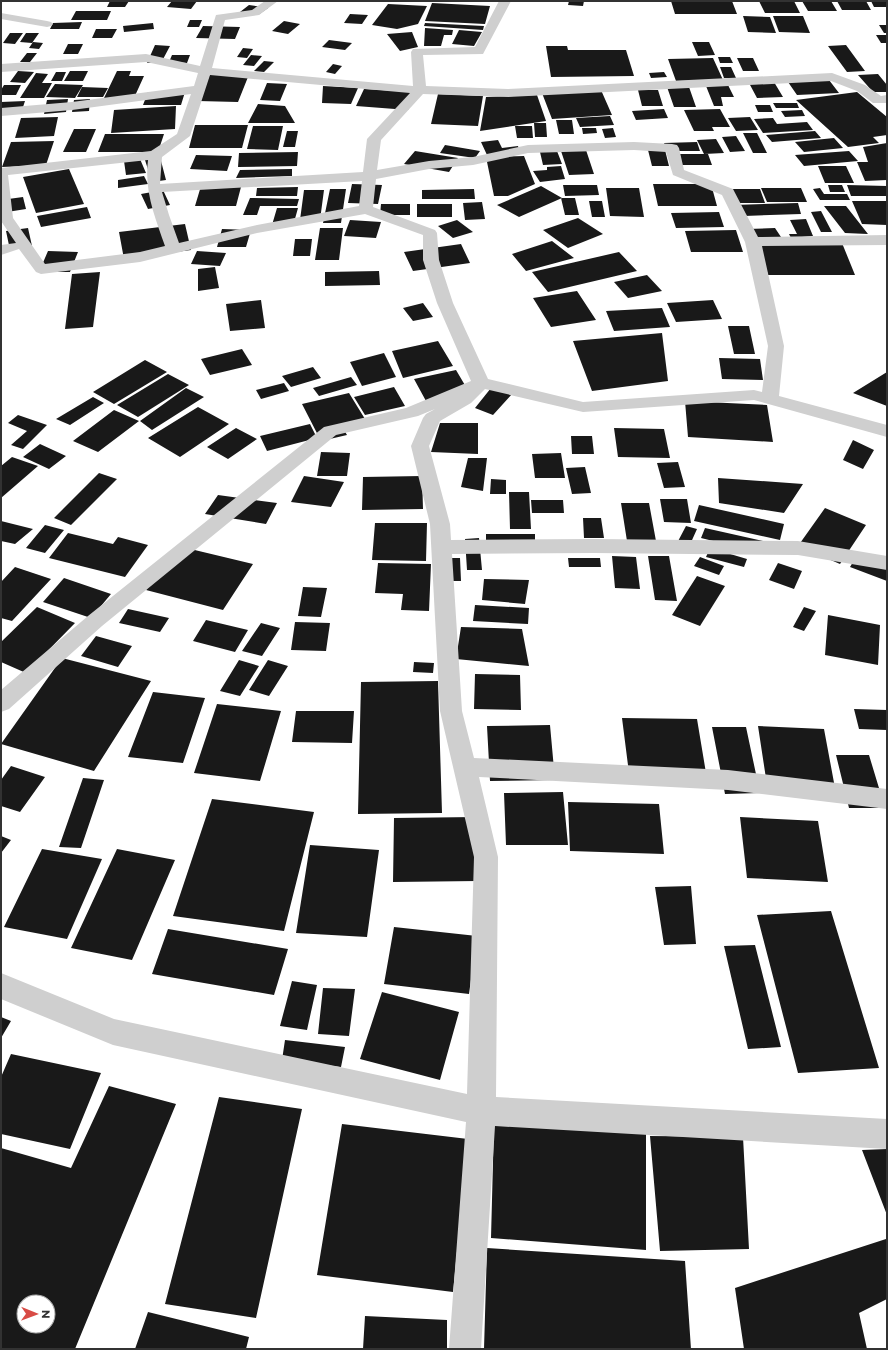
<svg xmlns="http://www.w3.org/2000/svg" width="888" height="1350" viewBox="0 0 888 1350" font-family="Montserrat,sans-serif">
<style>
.building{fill:#191919;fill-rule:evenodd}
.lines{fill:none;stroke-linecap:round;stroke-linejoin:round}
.minor{fill:#cfcfcf;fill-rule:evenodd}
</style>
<rect width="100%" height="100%" fill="#fff"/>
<path class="building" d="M110,1H129L125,7H107Z
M172,1H197L191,9L167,7Z
M569,1H584L583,6L568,5Z
M671,1H732L737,14H675Z
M759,1H794L800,13H765Z
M802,1H831L837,11H808Z
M837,1H866L871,10H842Z
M871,1H887V7H874Z
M432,3L490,6L485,24L425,21Z
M388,4L427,6L418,24L397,29L372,25Z
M249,5L268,8L258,15L240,12Z
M76,11H111L107,20H71Z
M350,14L368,15L362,24L344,23Z
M743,16L770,17L776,33L748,32Z
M773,16H803L810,33L779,32Z
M190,20H202L199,27H187Z
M284,21L300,24L288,34L272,31Z
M82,22L79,29H50L53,23Z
M153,23L154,29L124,32L123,26Z
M425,23L484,26L483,30L424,26Z
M879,25H887V33H884Z
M203,26L240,27L235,39L196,38Z
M425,28L453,30L452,35H444L441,46H424Z
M96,29H117L112,38H92Z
M459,30L482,32L474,46L452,44Z
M412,32L418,47L400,51L387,34Z
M10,33H23L15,44L3,43Z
M26,33H39L32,43L20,42Z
M876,35H887V43H881Z
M329,40L352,43L345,50L322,47Z
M33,42L43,43L39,49L29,48Z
M692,42H709L715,55L698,56Z
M68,44H83L78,54H63Z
M155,45L170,46L161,63H147Z
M846,45L865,71L847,72L828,46Z
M546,46H567L568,50H626L634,76L551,77Z
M243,48L253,49L247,58L237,57Z
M27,53H37L30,62H20Z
M172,55H190L187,63L169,62Z
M251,55L262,56L254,66L243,65Z
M718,57H730L733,63H720Z
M713,58L723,80L676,81L668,59Z
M737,58H753L759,71H743Z
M264,61L274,62L264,72L254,71Z
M333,64L342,66L335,74L326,72Z
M720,67H731L736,78H724Z
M18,71L34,72L25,83L10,82Z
M70,71H88L83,81H64Z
M117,71H131L129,76H144L134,98H104Z
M56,72H66L62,81H51Z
M664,72L667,77L651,78L649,73Z
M36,73L48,74L42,83H52L44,98H20Z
M210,74L248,77L238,102L198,101Z
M878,74L887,85V92H873L858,75Z
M829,80L839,93L797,95L788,82Z
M774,82L783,97L757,98L749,83Z
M267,83L287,84L280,101L260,100Z
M55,84L83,85L75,98L46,97Z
M4,85H21L16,95H1V90Z
M728,85L734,97H721L723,106H714L706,86Z
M323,86L358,88L351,104L322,103Z
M82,87L108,88L103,97H77Z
M667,87H689L696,107H674Z
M364,89L415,92L408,110L356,106Z
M601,90L612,115L552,119L542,93Z
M638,90H658L663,106H642Z
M148,92H185L181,105H143Z
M857,92L887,117V135L873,137L879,143L848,147L796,100Z
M438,94L483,96L478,126L431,124Z
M537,95L546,121L480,131L486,97Z
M68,99L66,112L44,114L47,100Z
M90,99L89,111L72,112L74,100Z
M25,101L21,113L1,114V102Z
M773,103H797L799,108H776Z
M258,104L285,106L295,123H248Z
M755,105H770L773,112H758Z
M176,106L175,129L111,133L114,110Z
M664,109L668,118L636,120L632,111Z
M720,109L730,127H712L714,131H694L684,110Z
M802,110L805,116L785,117L781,111Z
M610,116L614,125L580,127L576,118Z
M58,117L54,136L15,138L21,118Z
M750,117L758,130L736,131L728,118Z
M773,118L777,124L807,122L813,130L763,133L754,119Z
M556,120H572L574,134H559Z
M534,123H546L547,137H535Z
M195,125H248L242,148H189Z
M253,126H283L278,150L247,149Z
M515,126H532L533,138H517Z
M582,128H596L597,133L583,134Z
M613,128L616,137L605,138L602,129Z
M74,129H96L86,152H63Z
M287,131H298L295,147H283Z
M815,131L821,138L772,142L766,135Z
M743,133H757L767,153H753Z
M105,134H164L158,152H98Z
M736,136L745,151L730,152L722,137Z
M834,138L843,148L804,152L795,142Z
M716,139L724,153L704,154L697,140Z
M498,140L502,148L518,146L520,153L487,155L481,142Z
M54,141L46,165L2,167L11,142Z
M697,142L700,151H667L664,143Z
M887,143V180L865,181L857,162H868L863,147Z
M445,145L480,151L475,158L440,153Z
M647,146H664L669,166H652Z
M586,150L594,174L569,175L561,151Z
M415,151L458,158L449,172L404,164Z
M557,151L562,164L543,165L540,152Z
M849,151L858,161L804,166L795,155Z
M298,152L297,166L238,167L239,153Z
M671,154H708L712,165H674Z
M196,155L232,156L227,171L190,169Z
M524,156L535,184L508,196H494L486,157Z
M160,157L166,180L152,182L145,160Z
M140,159L146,173L126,175L124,161Z
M561,166L565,179L540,182L533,171L547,170V167Z
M818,166H846L854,183H825Z
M69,169L84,204L36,213L23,177Z
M292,169V176L236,178L240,170Z
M144,176L148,184L118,188V180Z
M352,184L382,185L378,204L348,203Z
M653,184H711L717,206H658Z
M563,185H597L599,195L565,196Z
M828,185H842L845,192H830Z
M847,185L887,186V196H851Z
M201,186L241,187L236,206H195Z
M541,186L562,198L519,217L497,205Z
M298,187L297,196H256L257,188Z
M606,188H639L644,217L610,216Z
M761,188H801L807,202H767Z
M820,188L824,194H847L850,200H820L813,189Z
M330,189H346L341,223H323Z
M474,189L475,199H422V190Z
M727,189H760L765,203H731Z
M163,190L170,205L148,209L141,194Z
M304,190H324L320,220H300Z
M23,197L26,209L1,213V200Z
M250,198L299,199L297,206H260L257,215H243Z
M561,198H575L579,215H565Z
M589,201H602L605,217H592Z
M852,201H887V225L862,224Z
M482,202L485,219L465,220L463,203Z
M798,203L801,214L744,216L733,205Z
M381,204H410V215H380Z
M417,204H452V217H417Z
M824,206H846L868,234L845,233Z
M87,207L91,218L41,227L37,216Z
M277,208H298L293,226L272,225Z
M821,211L832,232H821L811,212Z
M719,212L724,227L676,228L671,213Z
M578,218L603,234L568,248L543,230Z
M806,219L813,236L791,238L789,234H797L790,220Z
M350,220L381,222L376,238L344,236Z
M457,220L473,232L453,238L438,226Z
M185,224L191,250L124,259L119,232Z
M28,228L32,246L10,250L6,231Z
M320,228H343L339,260H315Z
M775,228L781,237L752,239L747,229Z
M222,229L251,230L246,247H217Z
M736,230L743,252H691L685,231Z
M295,239H312L310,256H293Z
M552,241L574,258L526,271L512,254Z
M758,243H842L855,275H768Z
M461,244L470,263L413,271L404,252Z
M48,251L78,252L70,272H39Z
M197,251L226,253L220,266L191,264Z
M619,252L637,271L548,292L532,272Z
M215,267L219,288L198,291V269Z
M379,271L380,285L325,286V272Z
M100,272L93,327L65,329L72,274Z
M647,275L662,291L628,298L614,282Z
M577,291L596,320L551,327L533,298Z
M261,300L265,328L230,331L226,304Z
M713,300L722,319L676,322L667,303Z
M423,303L433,317L413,321L403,308Z
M662,308L670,327L614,331L606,311Z
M728,326H749L755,354H734Z
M662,333L668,381L592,391L573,341Z
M438,341L453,366L403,378L392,351Z
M242,349L252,365L210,375L201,359Z
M384,353L396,377L362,386L350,362Z
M719,358L760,359L763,380L722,379Z
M145,360L167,372L114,404L93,392Z
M313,367L321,378L291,387L282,376Z
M456,370L469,392L426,401L414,379Z
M887,372V406L853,393Z
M168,374L189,385L138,417L117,405Z
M351,377L357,385L319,396L313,388Z
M284,383L289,391L261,399L256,390Z
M394,387L405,406L365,415L354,397Z
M186,388L204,397L152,430L140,421Z
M491,388L512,394L493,415L475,408Z
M349,393L365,419L341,425L347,435L321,441L302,404Z
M93,397L104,403L70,425L56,419Z
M685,401L767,405L773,442L688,437Z
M198,407L229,424L180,457L148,438Z
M114,410L139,421L98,452L73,441Z
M18,415L47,425L23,449L11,445L27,431L8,423Z
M440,423H478V454L431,452Z
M310,424L317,438L267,451L260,436Z
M236,428L257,439L228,459L207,447Z
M614,428L664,429L670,458L618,457Z
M571,436H592L594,454H572Z
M853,440L874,450L863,469L843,460Z
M40,444L66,456L49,469L23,457Z
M321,452L350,453L347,476H317Z
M561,453L565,478H535L532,454Z
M12,457L38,466L1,498V466Z
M468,458H487L483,491L461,487Z
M678,462L685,487L664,488L657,463Z
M585,467L591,493L572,494L566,468Z
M99,473L117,479L71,525L54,518Z
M304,476L344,482L331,507L291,502Z
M422,476L423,509L362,510L363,477Z
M718,478L803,484L784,513L719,503Z
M491,479L506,480V494H490Z
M509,492H529L531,529H510Z
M218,495L277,503L266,524L205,514Z
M660,499H687L691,523L664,522Z
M531,500H563L564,513H532Z
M621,503H649L656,541H627Z
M699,505L784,524L780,540L694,521Z
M825,508L866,525L840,564L798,546Z
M583,518H601L604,538H584Z
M1,521L33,529L15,544L1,541Z
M375,523H427L426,561L372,560Z
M45,525L64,530L45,553L26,548Z
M686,526L697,529L688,549L676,545Z
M705,528L763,541L758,552L701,538Z
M68,533L113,544L118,537L148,545L125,577L49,558Z
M486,534H535V553H486Z
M479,538L482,570H467L465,539Z
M178,546L253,564L223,610L146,590Z
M710,548L747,559L744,567L706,557Z
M859,552L887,562V581L850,567Z
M612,556L636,557L640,589L615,588Z
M648,556H669L677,601L655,600Z
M700,557L724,566L719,575L694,566Z
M447,558H460L461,581H448Z
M568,558H600L601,567H569Z
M378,563L431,564L429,611L401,610L403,594L375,593Z
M778,563L802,571L794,589L769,580Z
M15,567L51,579L12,621L1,618V582Z
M697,576L725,586L700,626L672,615Z
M64,578L111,594L91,618L43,602Z
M484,579L529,580L525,604L482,600Z
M303,587L327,588L321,617L298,616Z
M475,605L529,608L528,624L473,621Z
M37,607L75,623L26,673L1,662V642Z
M804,607L816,611L804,631L793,627Z
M128,609L169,618L160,632L119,623Z
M828,615L880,625L878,665L825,655Z
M206,620L248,630L235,652L193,641Z
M295,622L330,623L326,651L291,650Z
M261,623L280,628L262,656L242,651Z
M461,627L522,629L529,666L456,659Z
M96,636L132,646L118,667L81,656Z
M62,658L151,681L94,771L1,744Z
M239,660L259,666L240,696L220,691Z
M268,660L288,666L269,696L249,690Z
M414,662L434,663L433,673L413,672Z
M475,674L520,675L521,710L474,709Z
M438,681L442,813L358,814L361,682Z
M153,692L205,698L183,763L128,757Z
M217,704L281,711L260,781L194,773Z
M854,709L887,710V730L859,729Z
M296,711H354L352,743L292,742Z
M622,718L697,719L706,773H629Z
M550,725L555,780L490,781L487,726Z
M758,726L824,729L835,788L767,785Z
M712,727H746L760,793L725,794Z
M836,755H869L885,808H849Z
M11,766L45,777L20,812L1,806V780Z
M83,778L104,780L81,848L59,847Z
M563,792L568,845H506L504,793Z
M212,799L314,812L284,931L173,916Z
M568,802L659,804L664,854L570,851Z
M476,817L478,881L393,882L394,818Z
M740,817L818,821L828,882L747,878Z
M1,836L11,840L1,853Z
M310,845L379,850L367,937L296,933Z
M42,849L102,859L67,939L4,927Z
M117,849L175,860L132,960L71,948Z
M691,886L696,944L664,945L655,887Z
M831,911L879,1068L798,1073L757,915Z
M394,927L477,936L469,994L384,984Z
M168,929L288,949L274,995L152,974Z
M755,945L781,1047L748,1049L724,946Z
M292,981L317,985L307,1030L280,1026Z
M323,988L355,989L349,1036L318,1034Z
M382,992L459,1012L440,1080L360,1059Z
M1,1017L11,1021L1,1038Z
M285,1040L345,1047L341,1067L282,1060Z
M11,1054L101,1073L70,1149L1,1134V1077Z
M109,1086L176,1104L75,1349H1V1148L71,1168ZM24,1302H48V1326H24Z
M219,1097L302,1109L256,1318L165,1304Z
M494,1123L646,1132V1250L491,1238Z
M342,1124L468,1139L453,1292L317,1275Z
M650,1136L743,1137L749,1249L660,1251Z
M887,1149V1215L862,1150Z
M886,1239L887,1299L859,1313L867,1349H744L735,1288Z
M487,1248L685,1261L691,1349H484Z
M148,1312L249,1337L246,1349H135Z
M365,1316L447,1320V1349H363Z"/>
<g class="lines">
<path class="minor" d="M265,1H278L259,15L225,20L212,68L413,86L411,52L413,49L475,47L499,1H511L483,54L423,55L426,86L508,89L832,73L865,85L881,96L887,95V103H873L857,91L831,81L508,97L423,94L381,140L377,170L429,161L473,157L528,145L634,142L672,144L677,145L679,148L684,170L733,189L758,237L887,235V245L762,246L784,346L779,396L887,425V437L754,400L583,412L485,389L471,403L440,421L429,446L450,524L451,540L594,539L798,541L887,556V570L798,555L594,553L452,554L462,711L474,758L728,770L887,789V809L728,790L479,777L498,857L496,1097L887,1119V1149L495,1126L481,1349H449L466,1122L113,1045L1,999V973L114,1019L467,1094L474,857L440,711L430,524L411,446L423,418L426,414L435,409L418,416L336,435L102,626L9,709L1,712V690L88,616L324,427L406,408L471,381L437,303L423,260V235L365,214L257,233L140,262L41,274L36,272L19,249L1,255V245L16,243L1,221V168L151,151L177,134L191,94L72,110L1,116V108L72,102L194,86L198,73L146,62L1,72V64L146,54L200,66L216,15L252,10ZM210,75L410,93L367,139L363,172L160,184L162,157L190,136ZM634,150L666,152L673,175L722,195L745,242L768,346L762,392L754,390L583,402L488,379L453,303L439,260L437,233L435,230L373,207L376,179L429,169L473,165L528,153ZM148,160C144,191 155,217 165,246L140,252L45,264L13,218L8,175ZM362,181L359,206L257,225L179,243L169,215L162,192Z
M1,13L47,21L51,22L53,24L51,26L47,27L1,19Z"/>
</g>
<rect width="888" height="1350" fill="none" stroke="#323232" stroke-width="4"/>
<g transform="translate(36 1314) rotate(91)"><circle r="19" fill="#ffffff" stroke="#adadad"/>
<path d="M0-3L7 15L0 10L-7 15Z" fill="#d84b45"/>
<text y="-6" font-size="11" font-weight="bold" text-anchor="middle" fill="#323232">N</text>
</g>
</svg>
